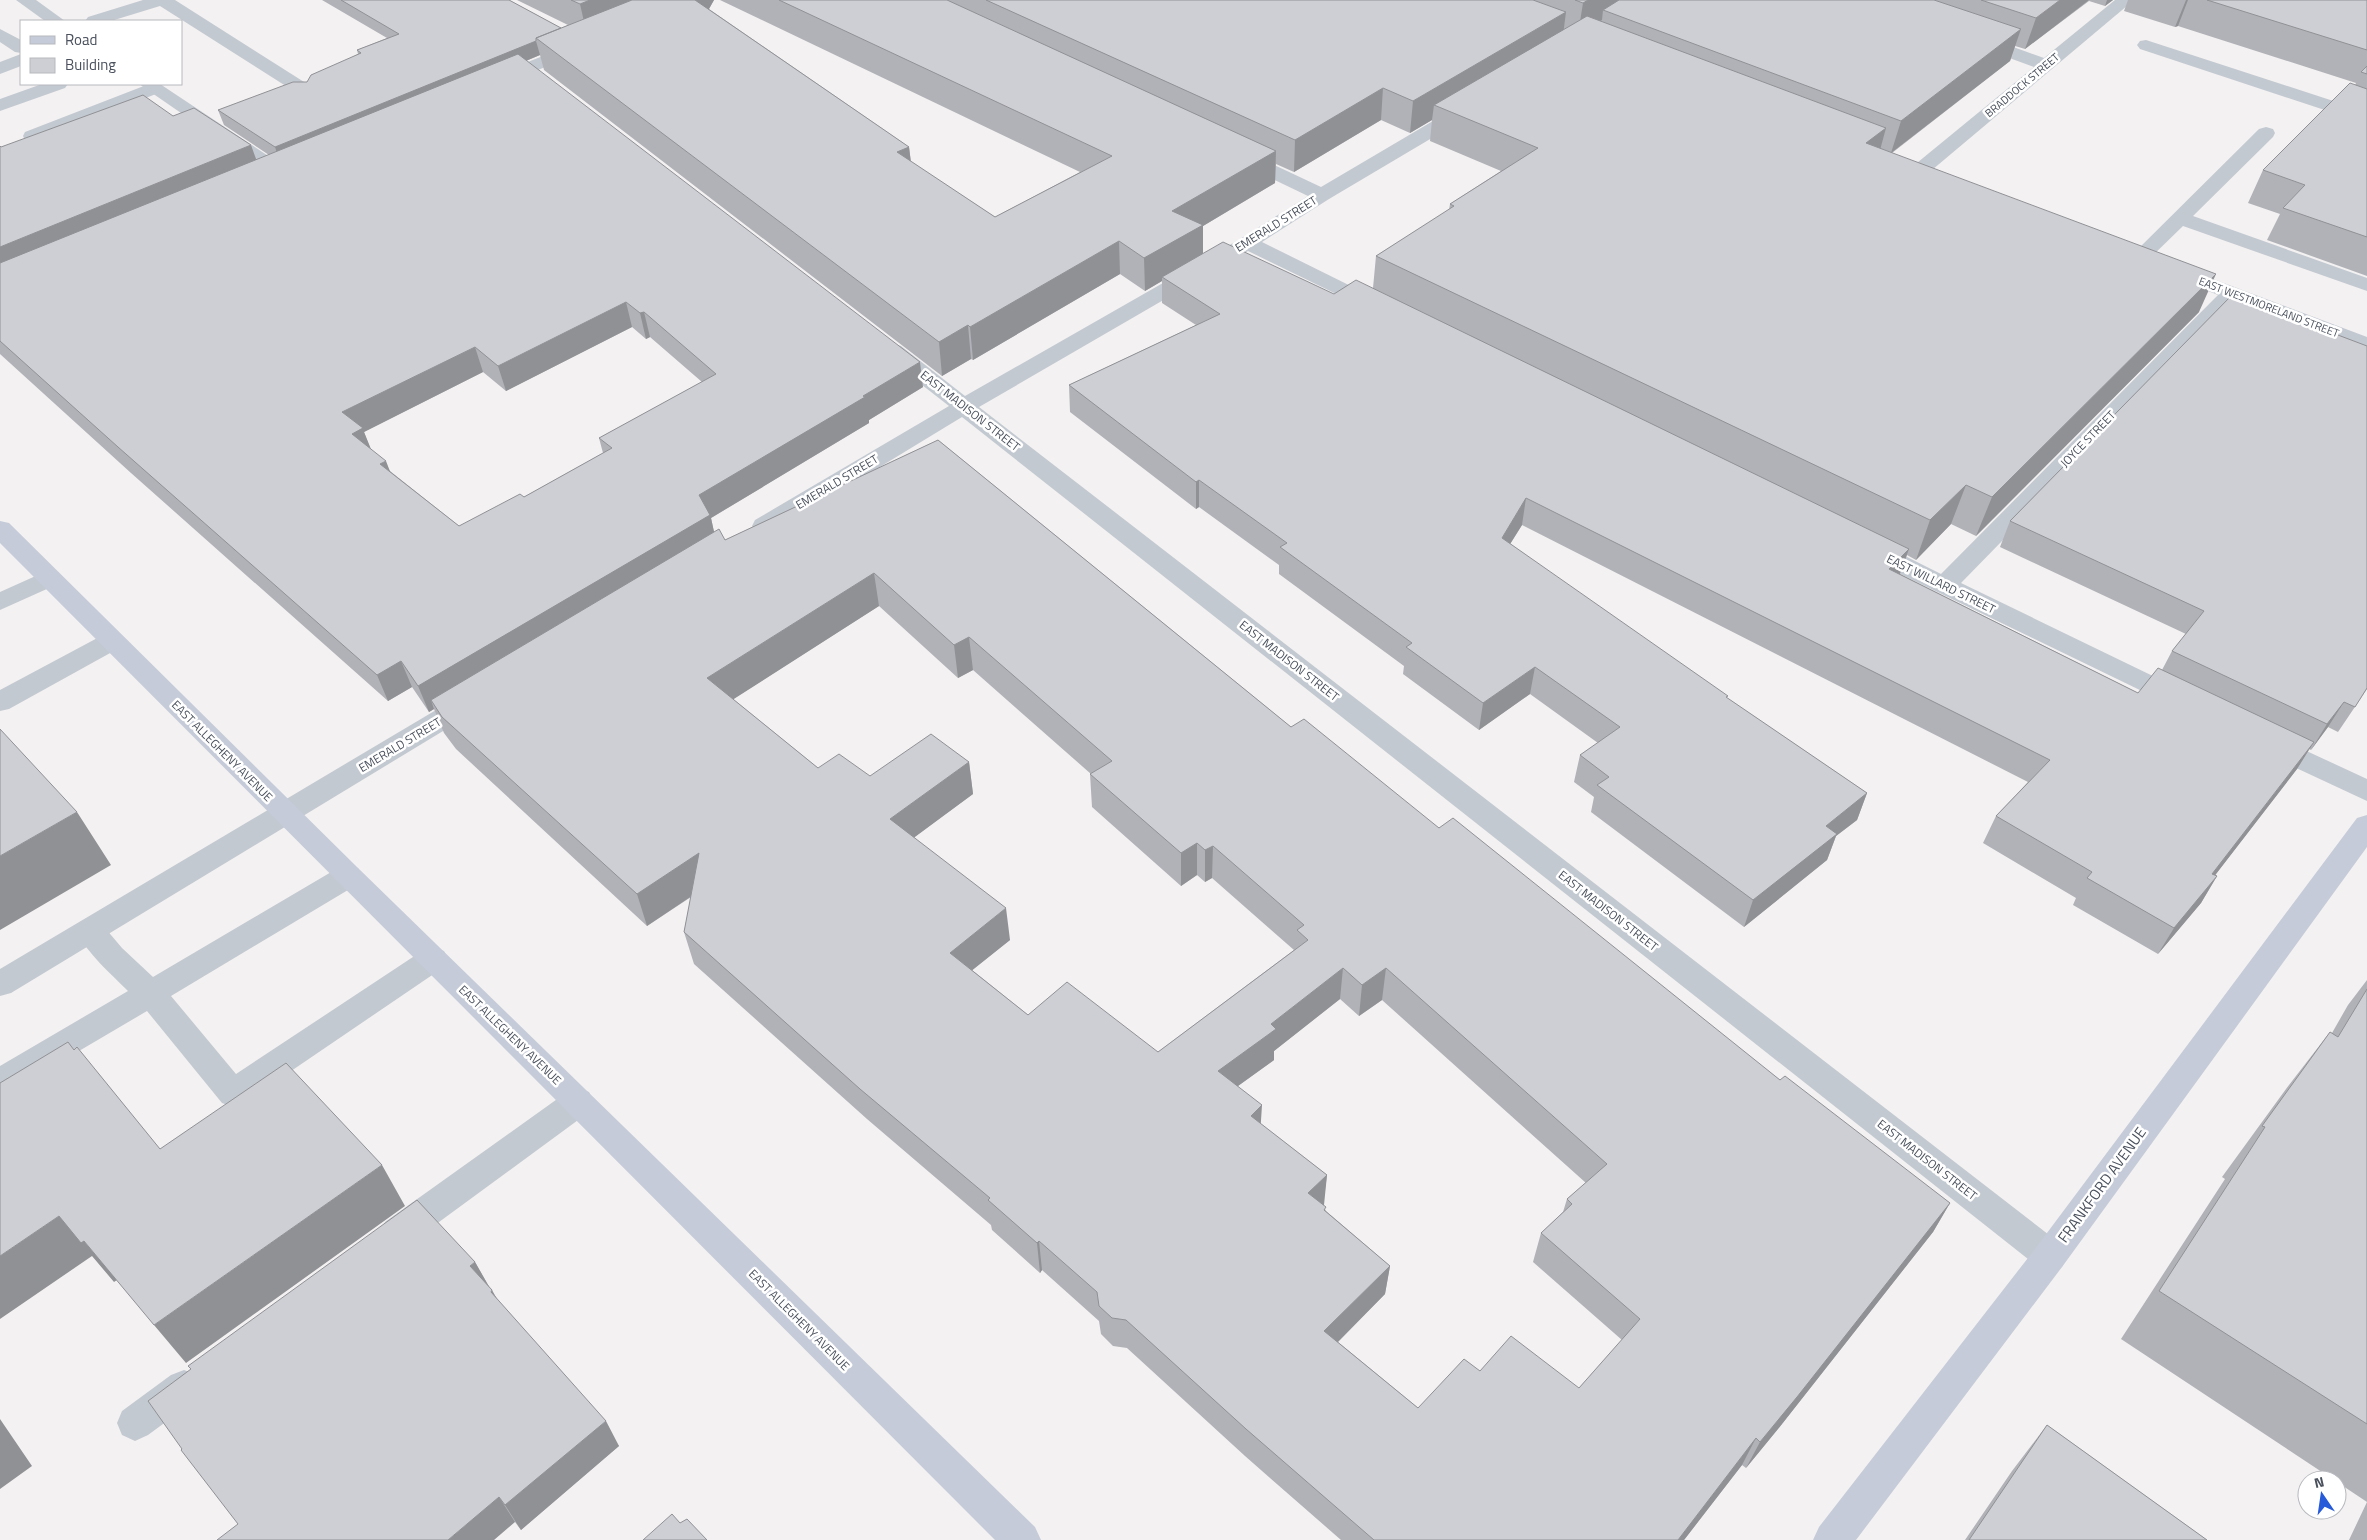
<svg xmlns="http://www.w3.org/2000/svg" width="2367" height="1540" viewBox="0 0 2367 1540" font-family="'Titillium Web',sans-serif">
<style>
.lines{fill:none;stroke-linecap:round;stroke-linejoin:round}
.lane{fill:#c3c9d1;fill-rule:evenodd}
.street{fill:#c3c9d1;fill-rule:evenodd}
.secondary{fill:#c5cbd8;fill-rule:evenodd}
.wall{fill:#b1b2b7;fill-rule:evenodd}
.shaded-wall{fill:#909195}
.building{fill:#cecfd5;stroke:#909195;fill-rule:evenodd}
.labels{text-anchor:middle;stroke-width:5;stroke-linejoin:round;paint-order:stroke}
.far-street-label{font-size:11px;fill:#4a515d;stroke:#fff}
.street-label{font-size:12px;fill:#4a515d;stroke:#fff}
.near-street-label{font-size:15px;fill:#4a515d;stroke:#fff}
</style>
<rect width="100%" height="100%" fill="#f3f1f1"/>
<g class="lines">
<path class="lane" d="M143,0H175L312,87L315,91L312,95H300L160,6L111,21H85L88,17Z
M0,29L21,40V53L15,52L0,42Z
M2146,40L2367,112V124L2140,49L2137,45L2140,41Z
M21,54V66L0,74V62Z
M42,84H68L65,88L0,111V99Z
M149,84H161L164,88L161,92L39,140H25L23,136L25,132Z
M2266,127L2273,129L2275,133L2273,137L2193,216L2367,278V291L2183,226L2147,261L2140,263L2133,261L2130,257L2259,129Z
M49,570L58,572L61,578L58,584L0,610V592Z
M112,632L121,635L125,641L121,647L9,709L0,711V690L103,635Z
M348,865L358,868L362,876L358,884L171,996L236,1074L422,951L433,947L444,951L448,959L444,967L244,1103L233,1107L222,1103L147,1011L11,1091L0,1095V1066L128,991C109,972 88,954 75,930L80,922L90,918L100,922L122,948L153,977L338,868Z
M578,1088L589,1092L594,1102L589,1112L409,1244L397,1248L385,1244L380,1233L385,1222L567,1092Z
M184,1370L197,1375L202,1387L197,1399L148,1435L135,1441L122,1435L117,1423L122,1411L171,1375Z"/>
<path class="street" d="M16,0H36L65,21H45Z
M2115,0H2134L1926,175H1912L1909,171L1912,167L2034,67L1971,44L1968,40L1971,36H1983L2044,58Z
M576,43L582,44L585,48L582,52L504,84H492L489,80L492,76Z
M139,84H160L285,167L288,171L285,175H271Z
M1462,106L1469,108L1471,112L1469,116L1329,199L1262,242L1381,301L1385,305L1381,309L1374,311L1367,309L1248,251L979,407L2062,1245L2067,1256L2062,1267L2050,1271L2038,1267L962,417L773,532L764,534L755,532L752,526L755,520L949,406L885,356L882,351L885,346L893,344L901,346L965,396L1240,239L1308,196L1235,161L1232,157L1235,153H1249L1321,187L1455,108Z
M2176,265L2367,337V352L2236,301L1961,583L2188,693L2192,700L2188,707L2179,709L1861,555L1858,549L1861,543L1870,541L1879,543L1941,574L2218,295L2169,275L2166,271L2169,267Z
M472,692L481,694L485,701L481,708L11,993L0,996V969L463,694Z
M2270,734L2367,779V801L2260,751L2256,744L2260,737Z"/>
<path class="secondary" d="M0,521L9,523L358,868L1035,1527L1041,1540H995L0,543Z
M2367,815V847L2062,1267L1856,1540H1813L1819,1527L2038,1245L2357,818Z"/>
</g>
<path class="wall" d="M322,0H509L561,28L568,25L517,0H714L709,9L909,147L911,162L995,217L1080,172L720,0H2113L2105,6L2089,1L2025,49L2015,46L2010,61L1892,153L2199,312L1976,536L1951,524L1916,560L1907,555L1900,574L2138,693L2162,670L2172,651L2186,634L2000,547L2010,521L2232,295L2367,689L2338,732L2328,727L2311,750L2309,749L2297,769L2215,875L2217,876L2201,903L2158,954L2073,905L2076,898L1983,843L1996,816L2028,782L1522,525L1510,544L1727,698L1867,793L1857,820L1836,836L1827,860L1744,927L1591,812L1594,797L1574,782L1580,755L1598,743L1530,694L1479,730L1403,674L1404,666L1279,574V565L1199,507L1196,509L1070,412L1069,385L1196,325L1162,303V281L1145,291L1120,274L973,360L971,359L942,376L544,70L540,55L526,61L923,387L869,420V423L711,518L714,532L725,540L938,440L1291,727L1439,828L1780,1080L1950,1203L1933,1232L1782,1424L1746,1468L1742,1465L1684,1540H1341L1245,1456L1127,1348L1113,1346L1101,1334L1099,1321L1042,1270L1040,1273L992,1230L991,1225L867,1119L694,964L684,932L691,897L647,926L456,749L444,733L434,709L429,712L412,687L388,701L131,473L0,354V146L1,147L173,116L256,160L269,155L224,125L218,110L307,82L358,54L357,50L387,38ZM1381,120L1410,133L1432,120L1430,141L1501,171L1450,204L1449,210L1376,256L1373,288L1334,294L1203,254V226L1275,183L1276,164L1294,172ZM632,327L646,339L650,337L702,382L599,438L603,453L524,497L459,526L390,471L370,448L364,432L483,372L506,391ZM879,606L958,678L973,670L1091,774H1090L1092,807L1181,886L1197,875L1205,882L1212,878L1294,950L1158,1052L1028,1015L972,970L1010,940L914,837L973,794L969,762L870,776L818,768L733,699ZM1340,999L1359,1016L1382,1000L1586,1183L1567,1199L1563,1212L1541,1233L1533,1262L1622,1340L1579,1388L1480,1371L1418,1408L1338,1342L1385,1294L1390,1266L1326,1211L1323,1205L1327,1175L1261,1124L1238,1086L1274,1060V1051Z
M2128,0H2367V276L2267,240L2280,214L2248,203L2263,170L2355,85L2356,83L2178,26L2175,27L2124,11Z
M2367,980V1540H2349L2367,1502L2337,1482V1480H2334L2121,1339L2225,1179L2222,1177L2289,1085L2330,1032L2332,1033L2348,1005Z
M475,1262L488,1285L497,1299L619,1446L521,1530L515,1522L238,1524Z
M2047,1425L2207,1540H1965L2012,1471Z"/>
<path class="shaded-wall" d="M590,0H673L587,35L580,4Z
M692,0H714L698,28Z
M1588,0H1635L1603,10L1602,20L1578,34L1583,3Z
M2060,0H2089L2025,49L2036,18Z
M2107,0H2113L2105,6Z
M2186,0H2188L2178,26L2175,27Z
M1566,12L1562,43L1434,105L1432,120L1410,133L1413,101Z
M2021,29L2010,61L1891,153L1901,121Z
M536,41L540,55L280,162L275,147Z
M1383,88L1381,120L1294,172L1295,140Z
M1886,128L1876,165L1866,143Z
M251,145L260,170L0,277V247Z
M909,147L913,180L897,152Z
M1276,151L1275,183L1203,226V258L1162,277V281L1145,291L1144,258L1172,211Z
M1119,241L1120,274L973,360L970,327Z
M2216,274L2199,312L1976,536L1992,497Z
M626,302L632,327L506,391L498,366Z
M644,312L650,337L646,339L640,313Z
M968,325L971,359L942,376L939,342Z
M475,347L483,372L364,432L373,454L362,459L342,412Z
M920,362L923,387L869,420V423L711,518L716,541L431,700L434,709L429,712L418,686L699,495L863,396Z
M386,461L396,487L380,464Z
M1199,480V507L1196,509V482Z
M1966,485L1951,524L1916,560L1930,520Z
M1526,498L1522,525L1497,565L1502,538Z
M1909,549L1899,576L1889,569Z
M874,573L879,606L715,711L707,678Z
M969,637L973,670L958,678L954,645Z
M401,661L412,687L388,701L377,675Z
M1535,667L1530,694L1479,730L1483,703Z
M2344,702L2328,727L2311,750L2327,724Z
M2314,742L2297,769L2196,900L2212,874Z
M969,762L973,794L896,851L890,819Z
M1867,793L1857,820L1836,836L1827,860L1744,927L1753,900L1826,826Z
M77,812L111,865L0,930V856Z
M1197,843V875L1181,886V853Z
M1213,846L1212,878L1205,882V850Z
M699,853L708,885L647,926L637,894Z
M2217,876L2201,903L2158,954L2174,928Z
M1006,908L1010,940L955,984L950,953Z
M1343,968L1340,999L1274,1051V1060L1217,1101L1218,1071L1271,1024Z
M1386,968L1382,1000L1359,1016L1362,985Z
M1262,1105L1260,1136L1251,1116Z
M382,1165L405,1206L186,1363L154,1325Z
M1327,1175L1324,1205L1305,1223L1308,1193Z
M1950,1203L1933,1232L1782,1424L1746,1468L1760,1442Z
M59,1216L84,1241L117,1280L114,1282L92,1256L0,1319V1256Z
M1039,1241L1042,1270L1040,1273L1037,1243Z
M475,1262L491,1290L470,1266Z
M1390,1266L1385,1294L1321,1359L1324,1331Z
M492,1290L507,1317L491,1292Z
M0,1419L32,1466L0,1489Z
M606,1421L619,1446L521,1530L505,1505Z
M1756,1438L1742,1465L1684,1540H1678Z
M499,1497L515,1522L494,1540H448Z"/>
<path class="building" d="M341,0H509L561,28L536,38V41L275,147L218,110L293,82H307L311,75L361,53L357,50L399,34Z
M571,0H590L580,4Z
M632,0H695L909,147L897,152L995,217L1112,156L779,0H947L1276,151L1172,211L1203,225L1144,258L1119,241L970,327L968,325L939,342L536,38Z
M986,0H1533L1566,12L1413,101L1383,88L1295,140Z
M1575,0H1588L1583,3Z
M1619,0H1934L2021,29L1901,121L1603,10Z
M1981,0H2060L2036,18Z
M2207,0H2367V50Z
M1587,16L1886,128L1866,143L2216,274L1992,497L1966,485L1930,520L1376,256L1454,206L1450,204L1538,148L1434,105Z
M518,54L920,362L863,396L865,397L699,495L710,515L418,686L401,661L377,675L118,447L0,341V263ZM626,302L640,313L644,312L716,374L599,438L612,448L524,497L520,494L459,526L380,464L386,461L352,434L363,428L342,412L475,347L498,366Z
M2367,66V74L2361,72Z
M2350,83L2367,89V237L2283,208L2305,185L2263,170Z
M143,95L173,116L194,108L251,145L0,247V146L1,147Z
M1223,242L1334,294L1356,280L1909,549L1889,569L2138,693L2158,668L2314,742L2212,874L2217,876L2174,928L2087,878L2092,872L1996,816L2050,760L1526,498L1502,538L1728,696L1726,697L1867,793L1826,826L1837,834L1753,900L1597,785L1609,777L1580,755L1620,727L1535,667L1483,703L1406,647L1412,643L1280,547L1287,543L1199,480L1196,482L1069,385L1220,314L1162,277Z
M2232,295L2367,346V688L2355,707L2344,702L2327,724L2172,651L2204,611L2010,521Z
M938,440L1291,727L1304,719L1439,828L1453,818L1780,1080L1785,1076L1950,1203L1797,1397L1760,1442L1756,1438L1678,1540H1374L1246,1429L1126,1320L1112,1318L1099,1306L1097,1292L1039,1241L1037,1243L988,1200L990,1198L860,1089L684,932L699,853L637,894L442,717L431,700L719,529L725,540ZM874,573L954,645L969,637L1112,761L1090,774L1181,853L1197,843L1205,850L1213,846L1304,925L1297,930L1308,940L1158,1052L1067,982L1028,1015L950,953L1006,908L890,819L969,762L931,734L870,776L839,754L818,768L707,678ZM1343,968L1362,985L1386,968L1607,1164L1567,1199L1572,1204L1541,1233L1640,1319L1579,1388L1511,1336L1480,1371L1464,1359L1418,1408L1324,1331L1390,1266L1324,1210L1326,1207L1308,1193L1327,1175L1251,1116L1262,1105L1218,1071L1276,1029L1271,1024Z
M0,729L77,812L0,856Z
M2367,989V1424L2159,1291L2265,1127L2262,1126L2330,1032L2338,1037Z
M68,1042L74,1050L77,1047L160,1149L286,1063L382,1165L154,1325L84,1241L81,1243L59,1216L0,1256V1083Z
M417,1200L475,1262L470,1266L492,1290L491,1292L606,1421L505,1505L499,1497L448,1540H217L238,1524L181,1450L182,1449L148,1401L191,1369L188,1366Z
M2047,1425L2207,1540H1969Z
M672,1514L680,1523L687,1519L707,1540H643Z"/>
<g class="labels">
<g class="far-street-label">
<text transform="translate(2022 85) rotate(-40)" y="4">BRADDOCK STREET</text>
<text transform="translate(2269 307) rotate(21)" y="4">EAST WESTMORELAND STREET</text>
</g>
<g class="street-label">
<text transform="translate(1276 224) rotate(-32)" y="4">EMERALD STREET</text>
<text transform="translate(970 411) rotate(38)" y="4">EAST MADISON STREET</text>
<text transform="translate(2088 439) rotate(-46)" y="4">JOYCE STREET</text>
<text transform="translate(837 482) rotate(-31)" y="4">EMERALD STREET</text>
<text transform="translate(1941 584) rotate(26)" y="4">EAST WILLARD STREET</text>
<text transform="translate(1289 661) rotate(38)" y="4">EAST MADISON STREET</text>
<text transform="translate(400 745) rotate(-31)" y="4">EMERALD STREET</text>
<text transform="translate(222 751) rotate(45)" y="4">EAST ALLEGHENY AVENUE</text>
<text transform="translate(1608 911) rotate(38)" y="4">EAST MADISON STREET</text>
<text transform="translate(510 1035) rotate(44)" y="4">EAST ALLEGHENY AVENUE</text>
<text transform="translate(1927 1160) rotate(38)" y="4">EAST MADISON STREET</text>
<text transform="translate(799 1320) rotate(45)" y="4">EAST ALLEGHENY AVENUE</text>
</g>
<g class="near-street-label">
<text transform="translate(2102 1185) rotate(-54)" y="5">FRANKFORD AVENUE</text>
</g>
</g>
<rect x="20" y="20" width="162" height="65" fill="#ffffff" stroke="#b7b9be"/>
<rect x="30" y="36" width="25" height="8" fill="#c5cbd8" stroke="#b7b9be"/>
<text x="65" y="45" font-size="15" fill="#4a515d">Road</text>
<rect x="30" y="58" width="25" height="15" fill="#cecfd5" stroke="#b7b9be"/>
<text x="65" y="70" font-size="15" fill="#4a515d">Building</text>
<g transform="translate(2322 1495) rotate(347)"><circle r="24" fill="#ffffff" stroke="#b7b9be"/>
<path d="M0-4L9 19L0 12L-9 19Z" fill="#265ad8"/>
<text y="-8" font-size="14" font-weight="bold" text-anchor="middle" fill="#4a515d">N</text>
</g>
</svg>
